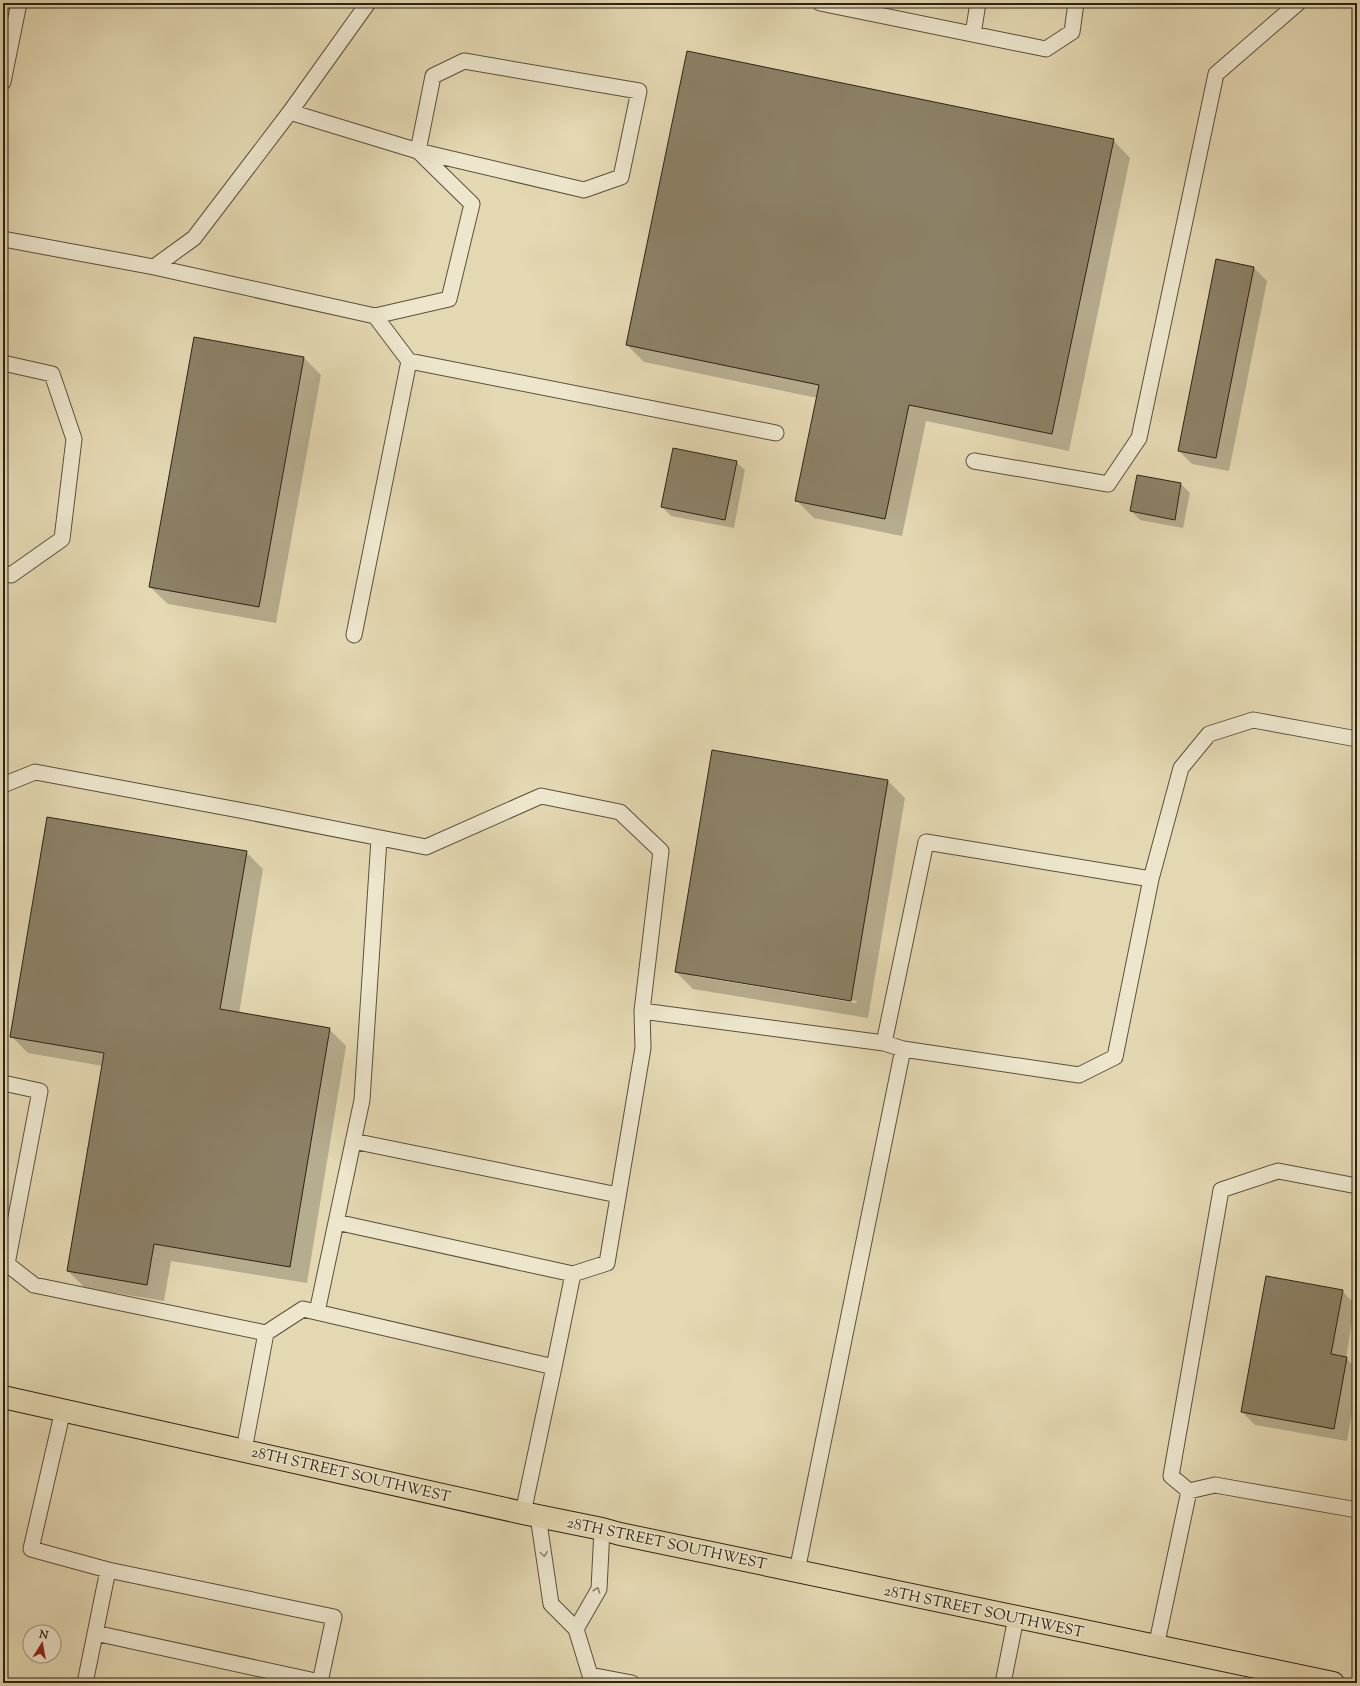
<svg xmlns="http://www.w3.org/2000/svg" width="1360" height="1686" viewBox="0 0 1360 1686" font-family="'Sorts Mill Goudy',serif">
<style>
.shadow{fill:#0003;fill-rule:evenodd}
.building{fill:#8c8166;stroke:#2d2314}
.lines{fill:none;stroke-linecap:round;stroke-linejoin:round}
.lane-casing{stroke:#5b503c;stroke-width:17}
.primary-casing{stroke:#2d2314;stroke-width:24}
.lane{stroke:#ede6cd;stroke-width:15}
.primary{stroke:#e4d8b2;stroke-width:22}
.oneway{stroke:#8d8470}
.labels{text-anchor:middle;stroke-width:3;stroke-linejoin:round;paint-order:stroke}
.street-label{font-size:15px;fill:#2d2314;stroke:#ede6cd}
</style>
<rect width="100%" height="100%" fill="#e4d8b2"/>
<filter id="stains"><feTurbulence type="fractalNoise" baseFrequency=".005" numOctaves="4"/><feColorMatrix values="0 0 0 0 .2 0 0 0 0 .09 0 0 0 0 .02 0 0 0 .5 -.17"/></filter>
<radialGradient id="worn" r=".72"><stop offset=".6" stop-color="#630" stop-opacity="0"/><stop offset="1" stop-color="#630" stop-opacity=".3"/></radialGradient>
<path class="shadow" d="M1113,140L1130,158L1069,451L926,421L902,536L814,518L796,500L817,398L644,362L627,345Z
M1254,268L1267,281L1229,471L1192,464L1179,451Z
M304,358L321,375L276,623L168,604L150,587Z
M736,462L745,470L734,528L671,516L662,507Z
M1181,484L1190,493L1183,528L1140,520L1131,511Z
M713,752L888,781L905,798L868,1018L693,989L676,972ZM694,974L857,1001L856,1003L694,976Z
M246,852L263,869L239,1014L329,1029L346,1046L307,1283L171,1261L164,1301L85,1288L68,1271L103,1066L28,1053L11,1036Z
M1342,1291L1355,1304L1346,1358L1357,1369V1385L1347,1441L1255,1425L1242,1412Z"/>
<path class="building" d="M687,51L1114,139L1052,434L909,405L885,519L795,501L819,385L626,345Z
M1216,259L1254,267L1216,458L1178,451Z
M194,337L304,357L259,607L149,587Z
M673,448L737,461L725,520L661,507Z
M1137,475L1181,483L1175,520L1130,511Z
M712,750L888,780L851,1001L675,972Z
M47,817L247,851L220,1009L330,1028L290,1267L154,1244L147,1285L67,1271L104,1053L10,1037Z
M1266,1276L1343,1290L1331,1354L1347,1357L1334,1429L1241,1412Z"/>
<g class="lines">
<defs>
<path id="lane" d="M820,3L1046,49L1072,32L1076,3
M973,34L978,3
M464,61L639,91L621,177L584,190L418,151L433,76Z
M3,82L19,3
M290,112L418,151L472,204L449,299L375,316
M3,239L154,267L194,238L290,112L368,3
M154,267L375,316L409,361
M3,363L52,374L74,439L62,539L11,575L3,573
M974,461L1108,484L1139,438L1216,74L1298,3
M354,635L409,361L776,433
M3,785L35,772L244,811L426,847L541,796L620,812L661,851L642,1011
M1151,879L1181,768L1209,734L1253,720L1357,739
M3,1083L40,1091L7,1264L3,1263
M353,1141L618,1195
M1357,1186L1278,1171L1221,1190L1171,1476L1189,1491L1215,1485L1357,1510
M336,1222L573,1274
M7,1264L34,1285L266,1333L303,1309L554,1367L573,1274L607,1263L643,1048L642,1011L884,1043L903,1049L1079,1075L1115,1057L1151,879L926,842L884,1043
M317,1312L362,1100L379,839
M63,1410L31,1549L108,1570L85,1683
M244,1450L266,1333
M523,1513L554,1367
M538,1516L551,1604L576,1629L599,1589L602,1529
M797,1571L903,1049
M576,1629L590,1675L632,1683
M95,1633L320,1682L334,1617L108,1570
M1156,1647L1189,1491
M1003,1683L1016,1618"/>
<path id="primary" d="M3,1397L523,1513L602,1529L620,1534L1333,1683"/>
</defs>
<use href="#lane" class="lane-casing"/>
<use href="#primary" class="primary-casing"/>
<use href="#lane" class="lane"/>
<use href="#primary" class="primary"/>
</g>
<defs><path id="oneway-chevron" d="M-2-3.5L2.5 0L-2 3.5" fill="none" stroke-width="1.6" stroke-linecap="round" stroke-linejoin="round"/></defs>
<g class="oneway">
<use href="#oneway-chevron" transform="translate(544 1554) rotate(82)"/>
<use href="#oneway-chevron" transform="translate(597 1590) rotate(-71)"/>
</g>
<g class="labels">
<g class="street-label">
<text transform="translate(351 1474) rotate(13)" y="5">28TH STREET SOUTHWEST</text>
<text transform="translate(667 1543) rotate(12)" y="5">28TH STREET SOUTHWEST</text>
<text transform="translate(984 1611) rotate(12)" y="5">28TH STREET SOUTHWEST</text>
</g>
</g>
<rect width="1360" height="1686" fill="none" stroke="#e4d8b2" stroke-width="16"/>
<rect x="4" y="4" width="1352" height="1678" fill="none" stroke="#2d2314" stroke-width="2"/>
<rect x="8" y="8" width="1344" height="1670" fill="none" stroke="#2d2314"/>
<g transform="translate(42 1644) rotate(11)"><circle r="19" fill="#ede6cd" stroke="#a09883"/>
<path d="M0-3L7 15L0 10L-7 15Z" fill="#8f2418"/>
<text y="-6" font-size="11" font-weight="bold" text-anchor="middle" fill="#2d2314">N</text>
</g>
<rect width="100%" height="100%" filter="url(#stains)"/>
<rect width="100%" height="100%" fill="url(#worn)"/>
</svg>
